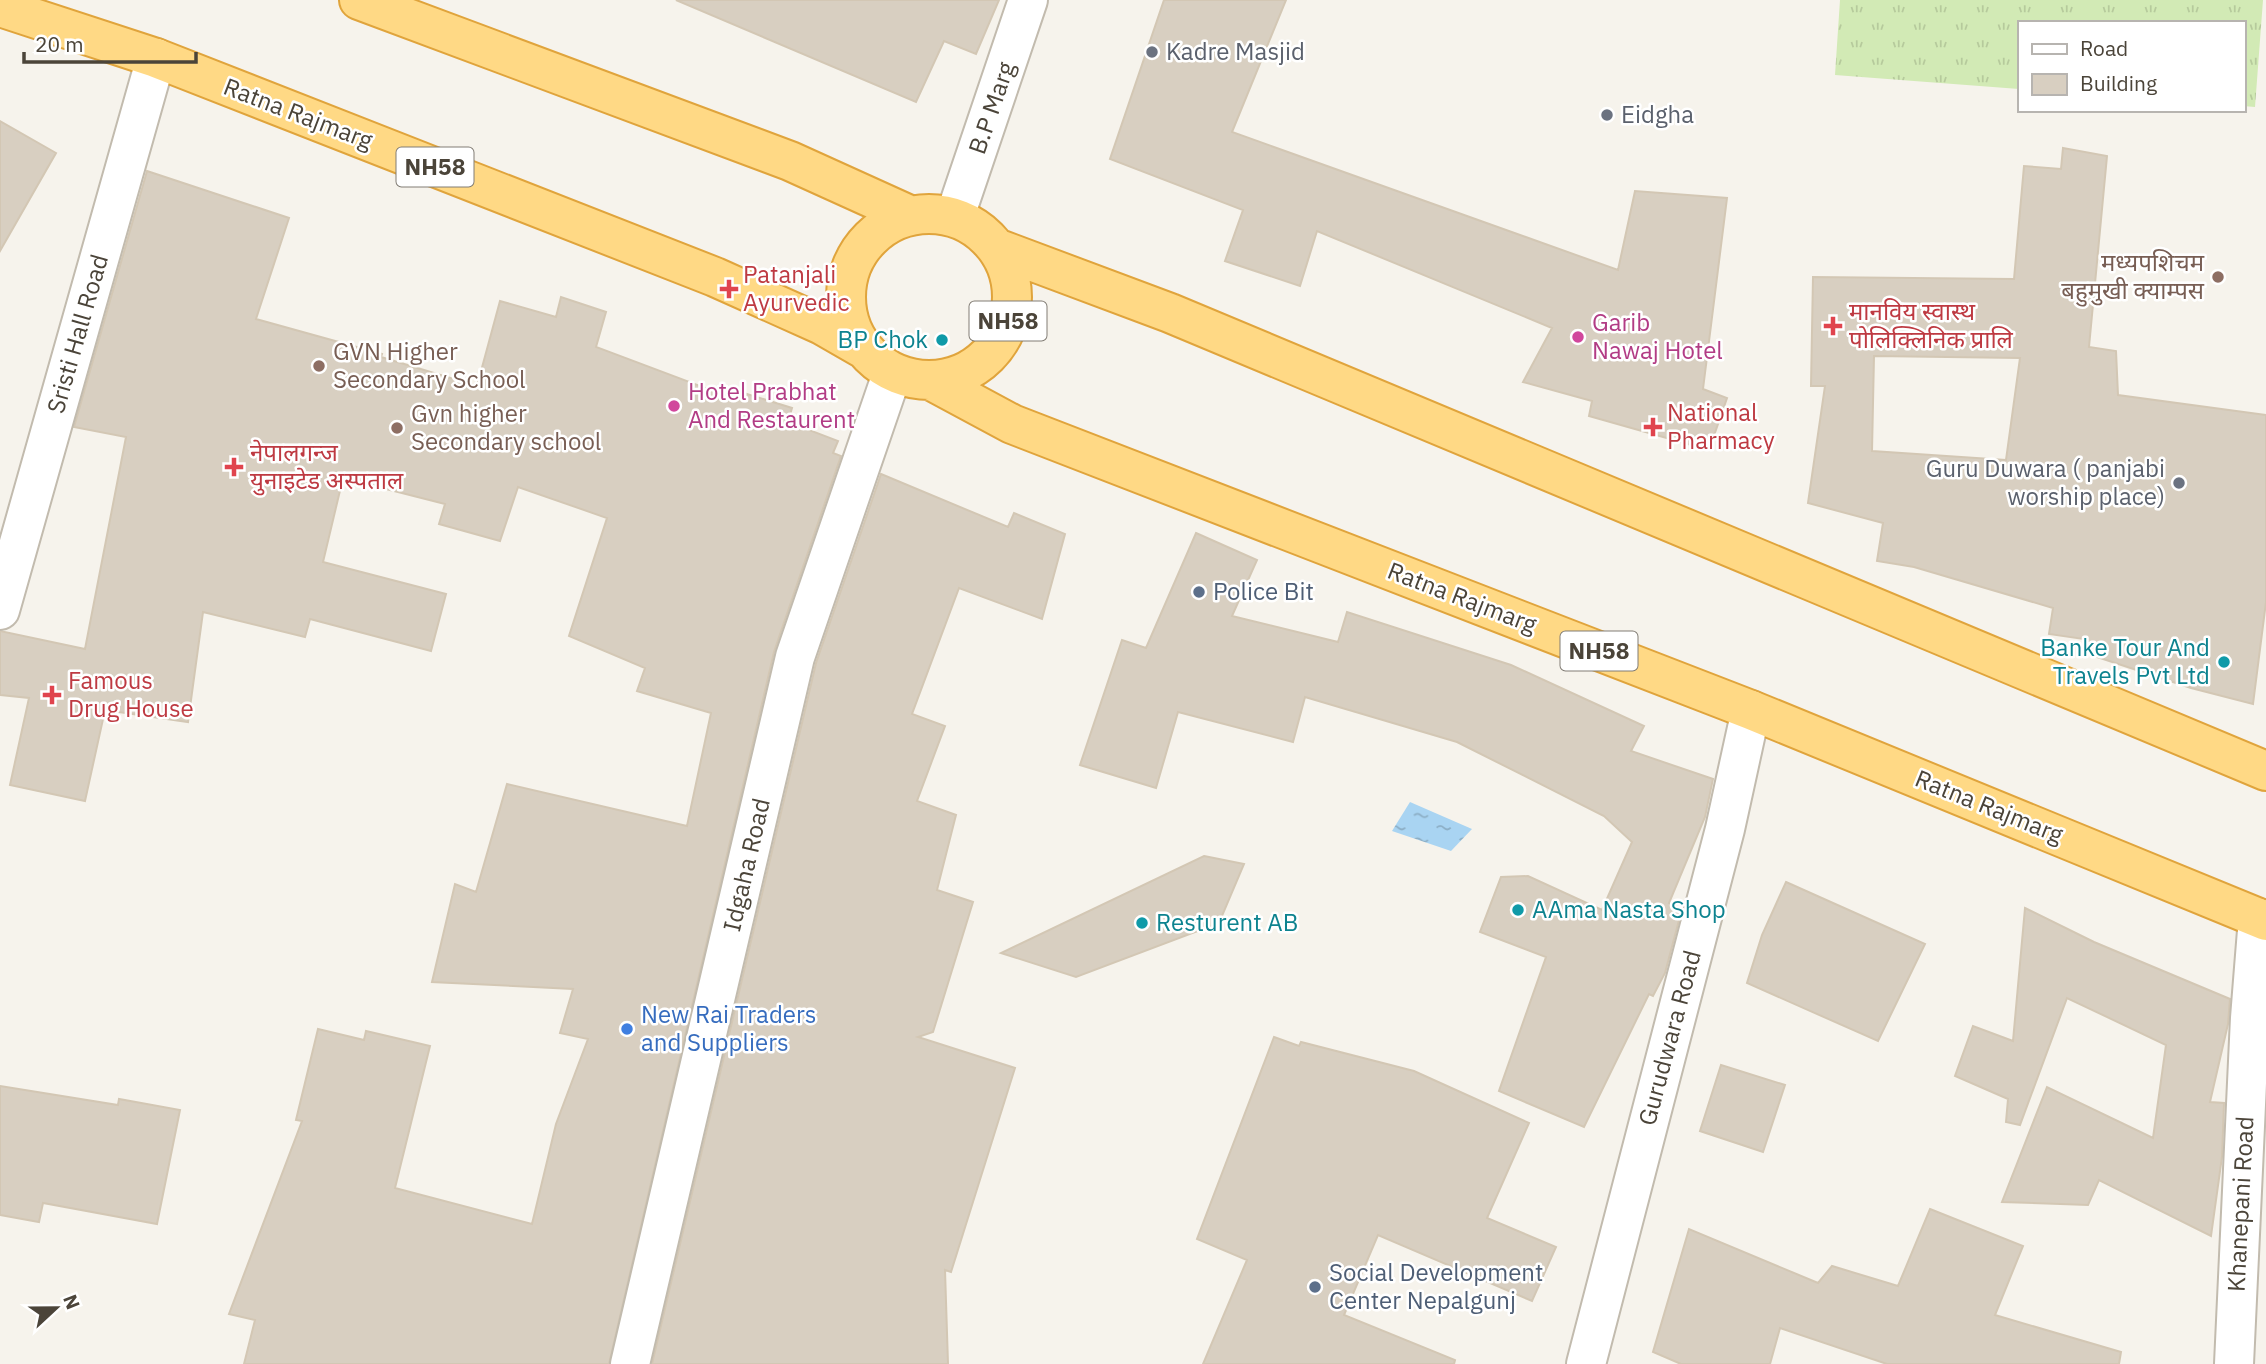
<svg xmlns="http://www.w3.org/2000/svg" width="2266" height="1364" viewBox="0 0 2266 1364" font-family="'IBM Plex Sans','Noto Sans Devanagari',sans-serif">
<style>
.grass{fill:url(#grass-tufts)}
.water{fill:url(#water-ripples)}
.building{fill:#d8cfc1;stroke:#d3c7b4;stroke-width:2;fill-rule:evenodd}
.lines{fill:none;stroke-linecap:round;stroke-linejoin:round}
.minor-casing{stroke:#c2bbae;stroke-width:42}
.tertiary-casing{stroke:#c2bbae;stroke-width:42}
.trunk-casing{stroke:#e0a43c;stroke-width:42}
.minor{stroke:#fff;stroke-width:38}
.tertiary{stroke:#fff;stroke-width:38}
.trunk{stroke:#ffd985;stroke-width:38}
.worship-dot{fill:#6b7280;stroke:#fff;stroke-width:2.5}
.education-dot{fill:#8d6e63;stroke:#fff;stroke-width:2.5}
.health-dot{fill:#e0444e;stroke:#fff;stroke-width:2.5}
.hotel-dot{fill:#d1479c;stroke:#fff;stroke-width:2.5}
.culture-dot{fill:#0f9aa8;stroke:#fff;stroke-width:2.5}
.service-dot{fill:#5c6f8a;stroke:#fff;stroke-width:2.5}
.shop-dot{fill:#3f7fe0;stroke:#fff;stroke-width:2.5}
.labels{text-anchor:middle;stroke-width:5;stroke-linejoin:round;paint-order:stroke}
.shield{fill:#fff;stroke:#817c74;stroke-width:2}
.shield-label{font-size:23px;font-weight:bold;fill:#4b4439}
.worship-label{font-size:24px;fill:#5b616d;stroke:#fff;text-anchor:start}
.street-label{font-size:24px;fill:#4b4439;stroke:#fff}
.education-label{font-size:24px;fill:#785e54;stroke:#fff;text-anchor:start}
.health-label{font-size:24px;fill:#be3a42;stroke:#fff;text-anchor:start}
.hotel-label{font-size:24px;fill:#b23c85;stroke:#fff;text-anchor:start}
.culture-label{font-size:24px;fill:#0d838f;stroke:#fff;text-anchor:end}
.service-label{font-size:24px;fill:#4e5e75;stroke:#fff;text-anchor:start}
.shop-label{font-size:24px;fill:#366cbe;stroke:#fff;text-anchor:start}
</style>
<defs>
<pattern id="grass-tufts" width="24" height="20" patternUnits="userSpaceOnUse" patternTransform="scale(1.75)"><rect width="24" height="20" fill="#d2eab5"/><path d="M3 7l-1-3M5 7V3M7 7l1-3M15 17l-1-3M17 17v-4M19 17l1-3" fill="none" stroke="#b6ca9c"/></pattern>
<pattern id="water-ripples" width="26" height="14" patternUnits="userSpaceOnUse" patternTransform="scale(1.75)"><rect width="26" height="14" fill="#a9d4f2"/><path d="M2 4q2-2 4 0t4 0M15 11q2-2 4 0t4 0" fill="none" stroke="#8caec5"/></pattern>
</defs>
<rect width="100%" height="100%" fill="#f6f3ec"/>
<path class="grass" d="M1840,0H2263L2255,107L2243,106V23H2019V89L1835,75Z"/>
<path class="water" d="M1410,802L1472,829L1451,851L1392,831Z"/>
<path class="building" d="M676,0H999L976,54L944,41L916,102Z
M1164,0H1286L1232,132L1618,270L1635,191L1727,198L1703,389L1727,398L1709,450L1589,416L1592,401L1523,382L1552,328L1317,231L1300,286L1225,261L1243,210L1110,159Z
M0,121L56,153L0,251Z
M2063,148L2107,156L2089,347L2116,351L2118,395L2266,415V602L2253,704L2191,688L2082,652L2084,639L2049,634L2053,608L1914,567L1877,561L1883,523L1808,503L1825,386H1811L1813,277L2014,279L2024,166L2061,169ZM1874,356L2020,358L2006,460L1872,451Z
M147,171L289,218L256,319L382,354L381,357L477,386L500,301L556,317L561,297L606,312L596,347L729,397L731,389L792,408L788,422L838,441L833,453L841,456L774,652L609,1364H244L255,1320L229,1314L302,1121L296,1120L318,1029L364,1040L366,1031L430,1046L395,1188L532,1224L556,1124L588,1039L560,1033L573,989L432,982L455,884L476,892L507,784L687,826L711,713L637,691L645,668L569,636L607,518L518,487L500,541L439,524L445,504L343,478L323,562L446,594L431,651L310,619L305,637L203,612L188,722L105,710L85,801L10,785L29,698L0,695V631L85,649L126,437L74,427Z
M881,474L1008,527L1014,513L1065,534L1042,619L959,588L912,714L945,726L917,801L956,815L937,890L973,902L933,1032L918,1037L1015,1068L951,1272L945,1270L948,1364H652L816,663Z
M1196,533L1257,560L1232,616L1338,642L1347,612L1511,665L1644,726L1631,751L1713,779L1705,817L1669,903L1682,909L1665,973L1653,996L1649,994L1584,1127L1499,1091L1546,957L1480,932L1501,877L1528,876L1602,910L1632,842L1604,816L1457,742L1305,697L1293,742L1178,712L1156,788L1080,765L1122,640L1146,648Z
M1204,856L1244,864L1219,923L1076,977L1001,953Z
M1786,882L1925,944L1878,1041L1747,983L1762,935Z
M2025,908L2094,942L2230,999L2228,1024L2210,1102L2224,1103L2222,1157L2211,1236L2099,1180L2088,1205L2002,1202L2047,1087L2153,1138L2166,1045L2067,998L2020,1125L2006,1122L2008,1099L1955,1076L1973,1026L2013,1041Z
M1274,1037L1299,1046L1301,1042L1414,1071L1529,1123L1487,1218L1556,1247L1532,1301L1378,1235L1344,1315L1455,1360L1454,1364H1203L1247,1260L1197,1239Z
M1721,1065L1785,1085L1763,1152L1700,1131Z
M0,1086L118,1105L119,1099L180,1110L157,1224L43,1203L39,1222L0,1215Z
M1930,1209L2023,1246L1995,1315L2121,1352L2119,1364H1887L1780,1328L1770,1364H1681L1653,1352L1689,1229L1818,1283L1832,1266L1898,1286Z"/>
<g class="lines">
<defs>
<path id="minor" d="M0,610L156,58
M1586,1364L1725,829L1751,710
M2234,1364L2250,1018L2258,918"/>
<path id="tertiary" d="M955,216L1028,0
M630,1364L795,657L892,374"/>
<path id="trunk" d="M359,0L790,161L907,214
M0,7L156,58L715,277L822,325L862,348
M846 297a83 83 0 1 1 166 0a83 83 0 1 1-166 0Z
M999,249L1170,313L2266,771
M932,381L1012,424L1751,710L2266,921"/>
</defs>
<use href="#minor" class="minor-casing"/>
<use href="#tertiary" class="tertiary-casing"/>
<use href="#trunk" class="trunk-casing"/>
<use href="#minor" class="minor"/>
<use href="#tertiary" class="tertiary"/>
<use href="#trunk" class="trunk"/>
</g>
<g class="worship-dot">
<circle cx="1152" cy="52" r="7"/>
<circle cx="1607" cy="115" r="7"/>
<circle cx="2179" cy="483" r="7"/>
</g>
<g class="education-dot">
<circle cx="2218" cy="277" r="7"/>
<circle cx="319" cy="366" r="7"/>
<circle cx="397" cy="428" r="7"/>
</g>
<g class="health-dot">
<path d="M725.5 278.5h7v7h7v7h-7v7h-7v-7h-7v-7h7z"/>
<path d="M1829.5 315.5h7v7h7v7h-7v7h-7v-7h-7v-7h7z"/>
<path d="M1649.5 416.5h7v7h7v7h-7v7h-7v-7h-7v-7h7z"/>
<path d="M230.5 456.5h7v7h7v7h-7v7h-7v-7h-7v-7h7z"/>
<path d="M48.5 684.5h7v7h7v7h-7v7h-7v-7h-7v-7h7z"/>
</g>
<g class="hotel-dot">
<circle cx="1578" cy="337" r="7"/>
<circle cx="674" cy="406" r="7"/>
</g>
<g class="culture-dot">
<circle cx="942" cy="340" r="7"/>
<circle cx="2224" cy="662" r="7"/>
<circle cx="1518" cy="910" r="7"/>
<circle cx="1142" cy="923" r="7"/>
</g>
<g class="service-dot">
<circle cx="1199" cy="592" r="7"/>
<circle cx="1315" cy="1287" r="7"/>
</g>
<circle class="shop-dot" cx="627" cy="1029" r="7"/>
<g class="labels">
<g class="shield">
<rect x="396.5" y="147.5" width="77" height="39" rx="5"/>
<rect x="969.5" y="301.5" width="77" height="39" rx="5"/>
<rect x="1560.5" y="631.5" width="77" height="39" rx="5"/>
</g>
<g class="shield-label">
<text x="435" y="175">NH58</text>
<text x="1008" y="329">NH58</text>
<text x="1599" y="659">NH58</text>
</g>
<g class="worship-label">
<text x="1166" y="60">Kadre Masjid</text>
<text x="1621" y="123">Eidgha</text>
<text x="2165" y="477" text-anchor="end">Guru Duwara ( panjabi<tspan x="2165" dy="28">worship place)</tspan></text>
</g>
<g class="street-label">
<text transform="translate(992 108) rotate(-71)" y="8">B.P Marg</text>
<text transform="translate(298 114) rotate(21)" y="8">Ratna Rajmarg</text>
<text transform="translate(78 334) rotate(-74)" y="8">Sristi Hall Road</text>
<text transform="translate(1462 598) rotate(21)" y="8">Ratna Rajmarg</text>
<text transform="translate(1989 807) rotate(22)" y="8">Ratna Rajmarg</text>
<text transform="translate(747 865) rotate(-77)" y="8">Idgaha Road</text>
<text transform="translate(1670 1038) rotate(-75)" y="8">Gurudwara Road</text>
<text transform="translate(2241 1204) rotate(-87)" y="8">Khanepani Road</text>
</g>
<g class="education-label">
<text x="2204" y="271" text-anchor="end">मध्यपशिचम<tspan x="2204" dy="28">बहुमुखी क्याम्पस</tspan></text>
<text x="333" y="360">GVN Higher<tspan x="333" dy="28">Secondary School</tspan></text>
<text x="411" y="422">Gvn higher<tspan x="411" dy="28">Secondary school</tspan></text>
</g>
<g class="health-label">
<text x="743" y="283">Patanjali<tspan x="743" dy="28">Ayurvedic</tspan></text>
<text x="1849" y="320">मानविय स्वास्थ<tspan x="1849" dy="28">पोलिक्लिनिक प्रालि</tspan></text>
<text x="1667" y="421">National<tspan x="1667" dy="28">Pharmacy</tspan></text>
<text x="250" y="461">नेपालगन्ज<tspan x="250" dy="28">युनाइटेड अस्पताल</tspan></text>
<text x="68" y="689">Famous<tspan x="68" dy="28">Drug House</tspan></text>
</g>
<g class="hotel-label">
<text x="1592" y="331">Garib<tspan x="1592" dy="28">Nawaj Hotel</tspan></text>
<text x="688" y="400">Hotel Prabhat<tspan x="688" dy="28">And Restaurent</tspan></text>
</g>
<g class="culture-label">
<text x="928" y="348">BP Chok</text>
<text x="2210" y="656">Banke Tour And<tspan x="2210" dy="28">Travels Pvt Ltd</tspan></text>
<text x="1532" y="918" text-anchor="start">AAma Nasta Shop</text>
<text x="1156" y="931" text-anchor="start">Resturent AB</text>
</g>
<g class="service-label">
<text x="1213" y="600">Police Bit</text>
<text x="1329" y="1281">Social Development<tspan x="1329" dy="28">Center Nepalgunj</tspan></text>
</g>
<g class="shop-label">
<text x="641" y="1023">New Rai Traders<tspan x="641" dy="28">and Suppliers</tspan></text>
</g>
</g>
<rect x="2018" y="21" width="228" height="91" fill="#ffffff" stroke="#b7b4b0" stroke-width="2"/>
<rect x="2032" y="44" width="35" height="10" fill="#ffffff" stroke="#b7b4b0" stroke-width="2"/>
<text x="2080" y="56" font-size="21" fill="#4b4439">Road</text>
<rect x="2032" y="74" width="35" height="21" fill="#d8cfc1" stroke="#b7b4b0" stroke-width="2"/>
<text x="2080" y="91" font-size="21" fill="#4b4439">Building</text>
<g transform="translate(56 1308) rotate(68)" stroke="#ffffff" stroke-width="5" paint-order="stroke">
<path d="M0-5L12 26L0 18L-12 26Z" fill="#4b4439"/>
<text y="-10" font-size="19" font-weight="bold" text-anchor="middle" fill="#4b4439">N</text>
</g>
<path d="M24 52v10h172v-10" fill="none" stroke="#4b4439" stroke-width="3.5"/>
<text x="35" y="52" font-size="21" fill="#4b4439" stroke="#ffffff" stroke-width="5" paint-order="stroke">20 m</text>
</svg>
